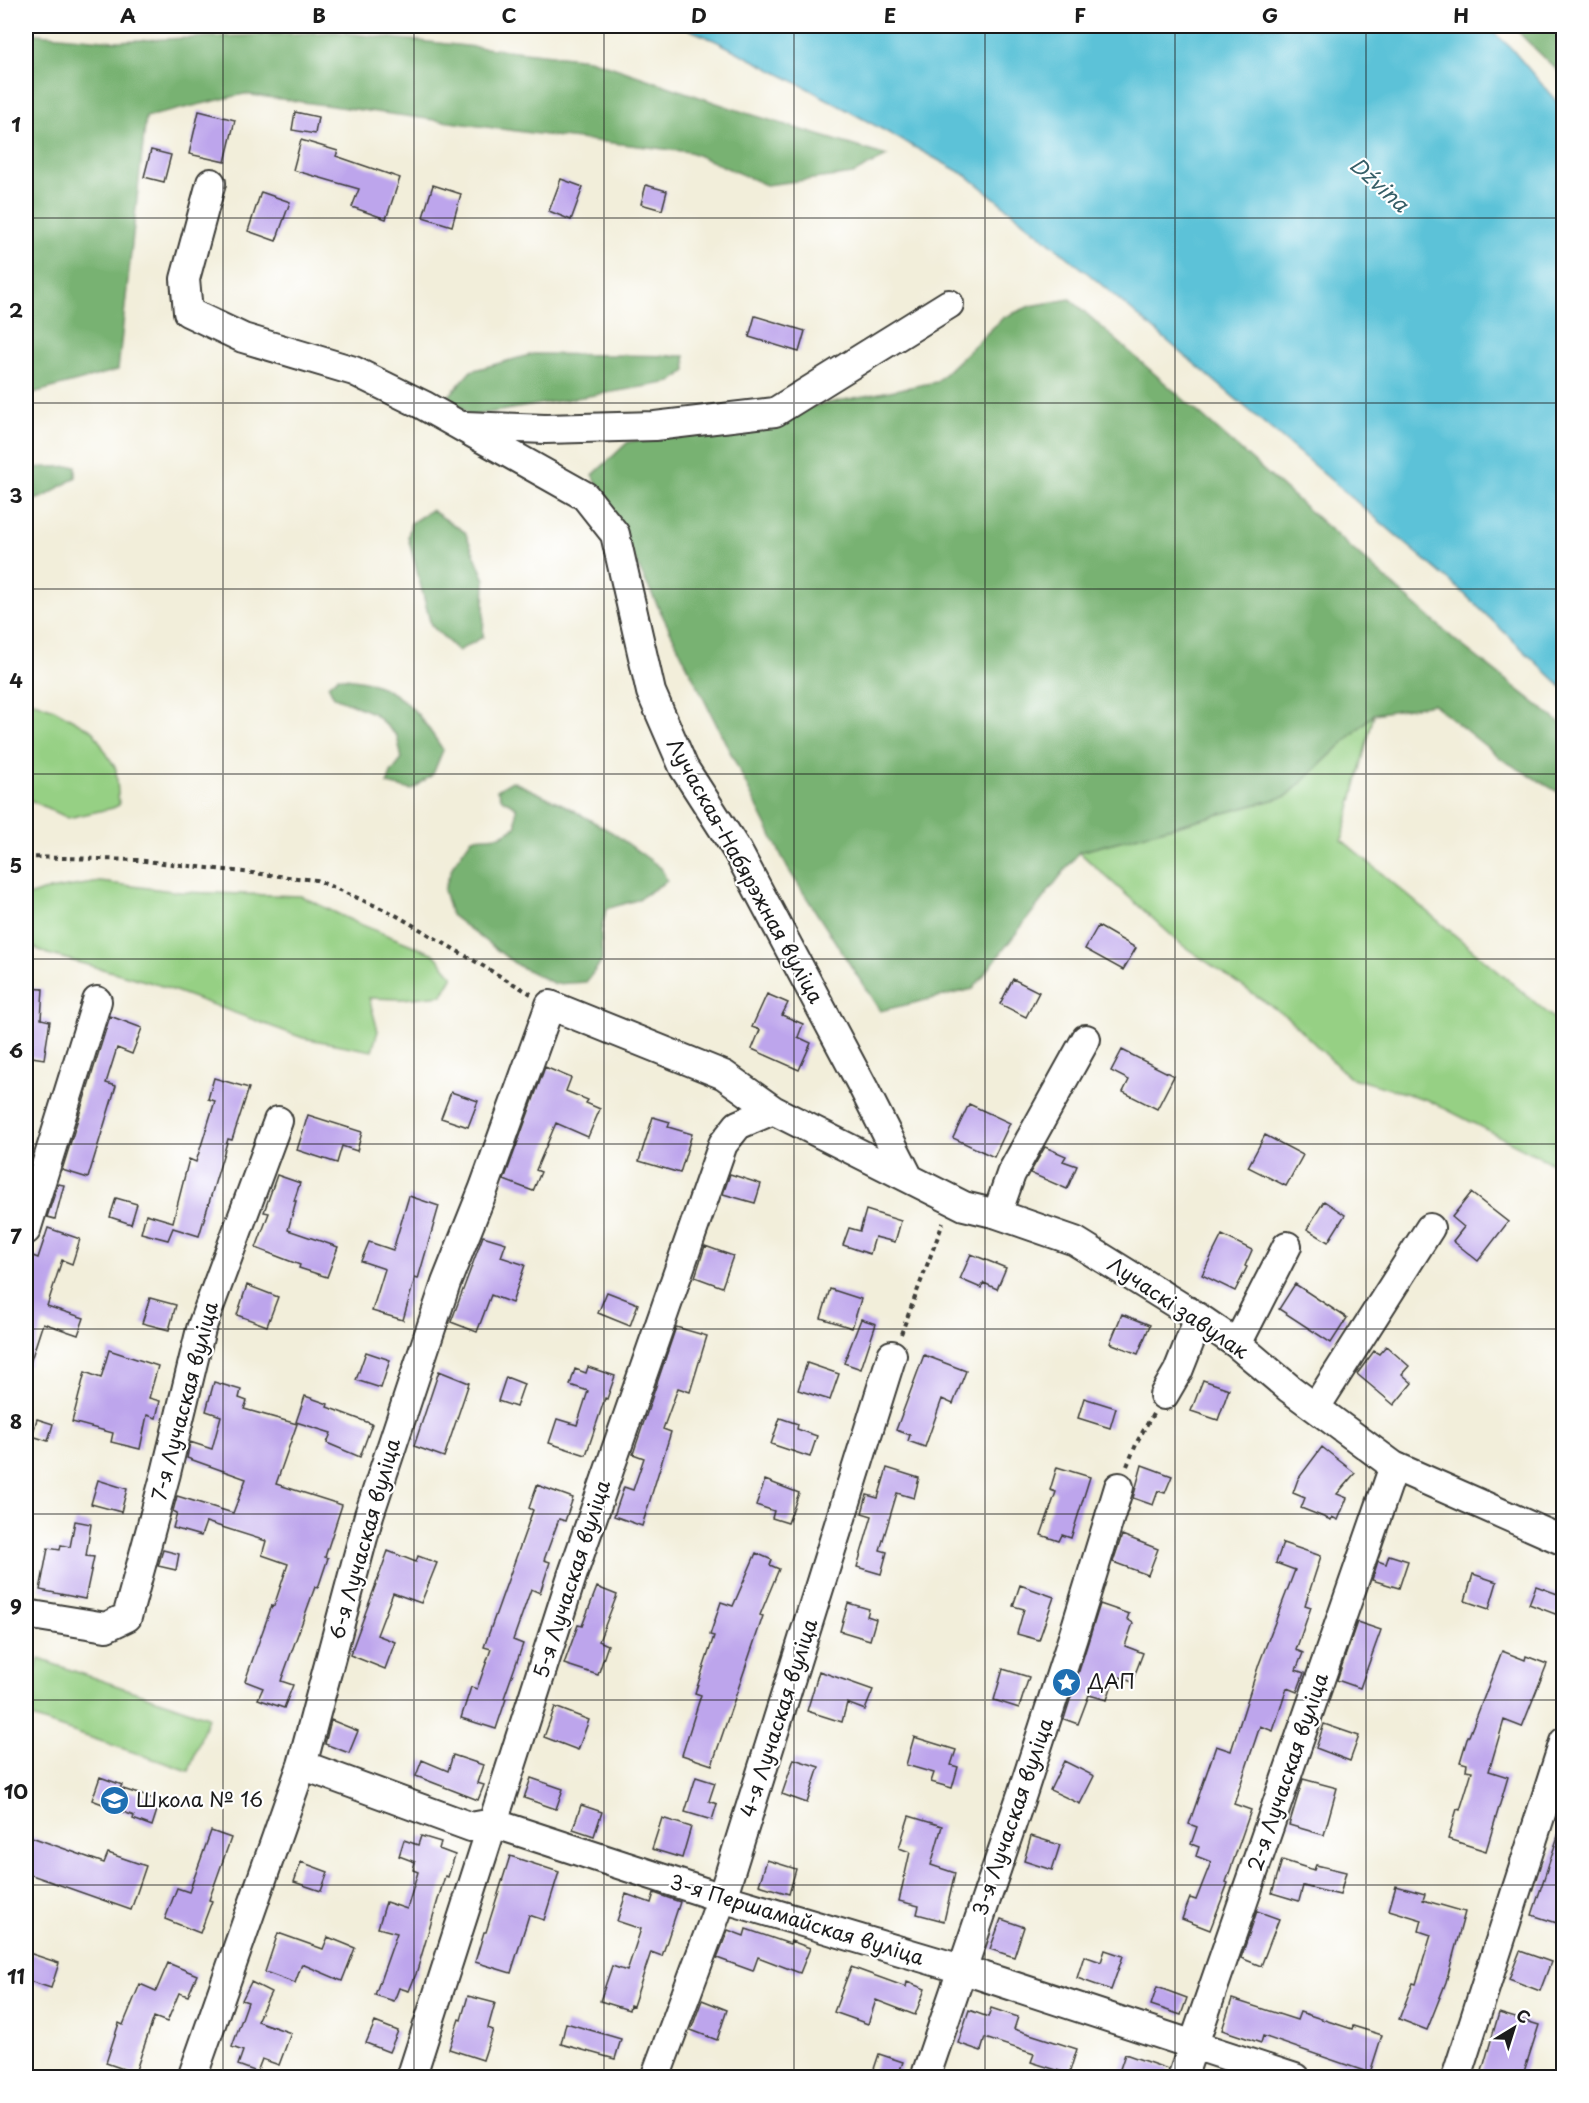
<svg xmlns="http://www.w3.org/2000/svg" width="1589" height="2103" viewBox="0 0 1589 2103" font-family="'Playpen Sans',sans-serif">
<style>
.green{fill:#96d084;stroke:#597650;stroke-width:1.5}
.forest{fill:#78b272;stroke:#4a6747;stroke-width:1.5}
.water{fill:#5bc2d8;stroke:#3c6f7a;stroke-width:1.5}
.building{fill:#bda5ec}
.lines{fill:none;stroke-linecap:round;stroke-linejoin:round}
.minor-casing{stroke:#3c3c38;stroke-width:32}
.path{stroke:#3c3c38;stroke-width:4;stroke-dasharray:4.5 4.5;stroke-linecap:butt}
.minor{stroke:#fff;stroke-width:28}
.grid{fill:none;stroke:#1c1c1c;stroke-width:1.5;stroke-opacity:0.55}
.labels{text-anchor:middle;stroke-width:4.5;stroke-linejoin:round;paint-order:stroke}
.street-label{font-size:20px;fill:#1c1c1c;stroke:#fff}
.poi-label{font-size:20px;fill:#1c1c1c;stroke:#fff;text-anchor:start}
.water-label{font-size:21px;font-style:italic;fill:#355e67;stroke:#fff}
.neatline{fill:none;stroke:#1c1c1c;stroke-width:2}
.grid-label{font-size:20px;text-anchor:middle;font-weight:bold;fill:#1c1c1c}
</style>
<rect width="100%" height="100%" fill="#fff"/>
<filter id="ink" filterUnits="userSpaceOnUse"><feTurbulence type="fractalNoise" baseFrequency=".0167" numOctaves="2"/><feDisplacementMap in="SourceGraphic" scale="12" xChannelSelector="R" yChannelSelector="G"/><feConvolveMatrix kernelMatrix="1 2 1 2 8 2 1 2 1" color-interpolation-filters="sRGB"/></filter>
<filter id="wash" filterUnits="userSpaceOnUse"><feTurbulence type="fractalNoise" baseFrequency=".008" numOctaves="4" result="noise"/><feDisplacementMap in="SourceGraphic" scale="24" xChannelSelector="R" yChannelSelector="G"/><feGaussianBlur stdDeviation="1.35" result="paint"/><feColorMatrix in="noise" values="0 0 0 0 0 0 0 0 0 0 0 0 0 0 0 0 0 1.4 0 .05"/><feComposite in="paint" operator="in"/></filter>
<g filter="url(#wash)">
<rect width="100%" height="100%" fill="#f2eeda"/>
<path class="green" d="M26,699L54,709L93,731L116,769L119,805L113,808L68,818L26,798Z
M1374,714L1342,840L1563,1026V1169L1428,1100L1349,1077L1287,1017L1182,945L1079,852L1287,796Z
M100,882L180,892L301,896L357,923L434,954L453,976L442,995L402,999L369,998L378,1031L372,1051L303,1038L156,984L48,954L26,944V897L42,891Z
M39,1659L208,1717L189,1771L26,1716V1699Z"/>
<path class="forest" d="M1513,26H1563V76L1524,38Z
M335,32L589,59L740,111L887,156L853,174L766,185L690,152L553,136L244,94L146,117L118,370L26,395V33L115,41Z
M1070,299L1455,640L1563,725V795L1503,760L1433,704L1374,714L1287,796L1079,852L973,989L880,1011L788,869L593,475L628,442L936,382L1003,318L1030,306Z
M533,354L685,356L686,371L671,382L471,416L448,397L471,371Z
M76,466V477L46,496L26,503V468Z
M431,510L465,532L485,580L483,637L458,651L431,625L408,537L411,523Z
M338,677C349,679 361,679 371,683C407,695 423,719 443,750L433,774L412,790L387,784L391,773L402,759L397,736L373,713L334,697L328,685Z
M512,781L564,805L613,833L661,868L667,881L637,900L606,909L601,932L602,961L586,982L555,984L517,965L451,915L444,890L453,865L472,838L500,836L516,827V807L502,799L497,790Z"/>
<path class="water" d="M681,26H1486L1510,47L1563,109V688L1458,588L1090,275L967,176L805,87L716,41Z"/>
<g id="blocks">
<path class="building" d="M199,111L235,120L225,162L189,154Z
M295,112L318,117L315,134L292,130Z
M301,140L338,151L336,156L400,178L386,219L352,207L359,189L293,170Z
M151,150L171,155L164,182L144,177Z
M561,179L583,187L571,220L549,211Z
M433,185L461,194L452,226L423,217Z
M646,185L667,191L662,210L641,204Z
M261,192L290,202L276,241L248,231Z
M755,316L805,331L799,352L749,337Z
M1098,926L1136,948L1123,970L1085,949Z
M1013,979L1039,992L1026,1017L1000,1004Z
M26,988L43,989L41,1019L50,1021L44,1059L26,1056Z
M767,994L788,1003L782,1015L803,1024L798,1037L811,1043L799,1070L752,1049L760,1030L752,1027Z
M110,1016L142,1028L132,1054L117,1048L106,1083L116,1086L88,1178L62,1170Z
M1122,1050L1174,1076L1157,1109L1123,1092L1129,1080L1111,1071Z
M545,1067L571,1078L566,1091L588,1100L586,1103L600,1109L588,1137L556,1123L536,1170L541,1172L533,1191L504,1180Z
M214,1078L249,1088L232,1140L228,1139L199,1236L173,1228L168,1240L141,1233L146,1214L173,1222L189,1159L196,1162L215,1101L208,1099Z
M451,1092L478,1101L468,1127L441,1118Z
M969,1104L1010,1123L994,1157L953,1138Z
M308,1115L362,1132L357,1151L342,1146L337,1163L297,1150Z
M653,1117L670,1122L668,1127L692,1134L680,1173L639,1161Z
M1265,1135L1303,1155L1286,1186L1248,1167Z
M1045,1147L1066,1156L1063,1161L1077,1166L1067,1189L1030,1173Z
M730,1174L761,1184L755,1203L723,1194Z
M277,1175L300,1183L294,1201H296L288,1230L338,1247L327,1277L299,1268L300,1265L256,1248L269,1213L264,1212Z
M58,1184L64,1185L55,1219L47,1217Z
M1471,1193L1508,1222L1478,1261L1453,1241L1464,1227L1452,1217Z
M409,1196L439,1206L418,1279L415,1278L403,1320L372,1311L385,1269L361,1261L369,1242L393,1250Z
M116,1198L137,1204L131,1224L110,1217Z
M1324,1201L1345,1215L1328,1242L1307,1229Z
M866,1210L901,1221L895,1242L875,1237L870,1254L843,1245L849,1228L860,1231Z
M48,1228L80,1239L72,1264L62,1260L47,1306L84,1318L78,1335L43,1323L29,1366L26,1365V1279L33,1256L38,1258Z
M1222,1235L1252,1250L1245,1266L1247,1267L1235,1291L1202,1275Z
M483,1236L506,1243L501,1257L525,1265L512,1303L491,1295L477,1332L451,1322Z
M705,1246L733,1256L722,1287L695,1277Z
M971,1254L1006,1268L997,1289L984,1283L981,1288L960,1279Z
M1295,1284L1347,1318L1331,1343L1279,1309Z
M247,1285L278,1297L267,1326L237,1315Z
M830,1289L861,1299L852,1328L821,1318Z
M607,1292L638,1304L630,1326L598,1313Z
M150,1298L176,1305L169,1330L142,1323Z
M1122,1314L1150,1325L1138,1354L1110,1343Z
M861,1319L876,1324L861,1369L844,1363Z
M676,1327L707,1336L690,1392L678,1388L663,1429L671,1432L642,1526L614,1516L624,1487L633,1490L644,1458L633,1454Z
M1386,1346L1409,1366L1402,1374L1412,1383L1394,1405L1357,1374L1374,1351L1379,1354Z
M109,1350L158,1366L149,1398L160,1401L156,1418L147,1415L140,1449L111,1442L113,1433L72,1422L85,1372L101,1378Z
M366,1352L390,1360L381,1388L356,1380Z
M924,1355L966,1371L953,1404L942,1399L925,1447L908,1441L910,1435L896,1430Z
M807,1363L839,1374L830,1400L798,1390Z
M588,1367L615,1376L607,1399L605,1398L586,1455L549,1443L557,1419L577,1425L588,1391L570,1385L575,1369L586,1373Z
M439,1371L469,1383L444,1457L414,1446Z
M506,1377L524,1384L516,1407L498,1401Z
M1203,1380L1229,1389L1218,1420L1191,1411Z
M214,1382L241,1390L239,1398L247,1401L244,1409L297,1424L276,1484L342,1505L325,1557L328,1558L318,1588L315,1587L281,1681L293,1685L284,1708L258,1699L263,1688L245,1681L272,1605L274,1606L288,1564L262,1555L266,1541L206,1522L201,1536L173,1528L177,1513L173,1511L177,1496L233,1513L246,1479L187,1458L190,1442L212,1449L221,1416L206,1411Z
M305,1396L328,1404L327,1407L372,1424L360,1457L327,1443L331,1433L296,1422Z
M1084,1398L1116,1408L1110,1428L1078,1418Z
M780,1418L798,1424L797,1429L817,1436L810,1457L771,1444Z
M37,1419L53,1424L48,1441L32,1436Z
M1322,1447L1355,1473L1337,1494L1347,1498L1338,1520L1332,1517L1331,1520L1301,1508L1305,1498L1293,1493L1298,1479Z
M1142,1465L1172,1476L1165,1493L1158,1491L1153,1505L1133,1498Z
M1057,1467L1090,1477L1071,1538L1062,1535L1059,1541L1041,1535L1056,1492L1050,1490Z
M887,1468L919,1478L914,1498L897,1493L880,1550L887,1552L881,1574L857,1567L872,1516L862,1513L867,1495L878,1498Z
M98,1480L127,1489L121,1512L91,1504Z
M765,1480L799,1493L788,1523L772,1518L774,1511L756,1505Z
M537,1485L573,1498L565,1521L559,1519L544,1560L550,1562L540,1593L531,1589L513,1640L523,1644L504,1698L506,1699L496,1729L461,1718L471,1687L477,1689L491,1649L484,1647L533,1510L529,1508Z
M75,1521L91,1524L86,1556L94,1557L85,1599L40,1590L48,1548L60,1550L61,1545L70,1547Z
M1122,1535L1158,1549L1148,1575L1113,1562Z
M1283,1543L1321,1556L1305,1605L1311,1607L1296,1650L1303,1653L1296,1670L1304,1673L1297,1692L1287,1688L1273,1731L1260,1726L1234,1804L1251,1810L1226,1882L1228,1883L1210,1930L1182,1919L1190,1898L1196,1900L1211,1862L1196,1856L1199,1847L1191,1844L1197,1827L1189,1824L1216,1746L1231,1751L1259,1664L1295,1570L1276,1563Z
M163,1550L179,1554L176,1570L158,1566Z
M388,1551L416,1562L418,1556L437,1563L421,1603L393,1593L377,1635L395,1642L385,1669L350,1655Z
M756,1553L772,1560L770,1565L779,1569L760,1615L763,1616L712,1765L682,1755L701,1695L695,1693L714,1636L710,1635L721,1602L733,1606Z
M1389,1555L1408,1561L1399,1588L1372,1580L1378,1561L1386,1564Z
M1473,1574L1497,1582L1489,1609L1465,1601Z
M1020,1585L1054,1597L1039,1640L1017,1634L1024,1609L1013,1606Z
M1536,1586L1563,1596V1617L1529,1604Z
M597,1587L617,1595L599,1641L608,1645L598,1675L564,1664L578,1625L582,1626Z
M848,1603L869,1609L867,1616L876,1619L870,1640L840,1631Z
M1100,1604L1129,1614L1127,1619L1133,1623L1125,1646L1143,1653L1132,1682L1115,1675L1107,1700L1089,1695L1078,1724L1064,1719Z
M1357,1622L1381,1630L1360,1688L1337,1680Z
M1502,1651L1525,1660L1526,1656L1547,1664L1522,1727L1504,1720L1489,1771L1508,1777L1486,1851L1448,1839L1457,1809L1460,1810L1472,1771L1466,1770L1467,1764L1460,1762L1468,1736H1469Z
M1003,1669L1029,1677L1019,1708L994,1700Z
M819,1671L873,1690L865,1710L847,1703L842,1722L807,1711Z
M555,1707L589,1720L578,1750L544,1737Z
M331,1720L358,1731L349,1753L325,1744Z
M1324,1724L1359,1736L1350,1761L1316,1748Z
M914,1737L956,1750L951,1765L958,1767L952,1788L931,1782L934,1773L906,1765Z
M453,1755L483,1765L477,1783L484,1785L478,1800L416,1776L422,1760L448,1771Z
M794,1759L819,1767L807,1803L782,1794Z
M1064,1761L1094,1776L1080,1804L1050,1790Z
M100,1777L122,1785L120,1788L160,1801L152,1826L133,1819L134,1816L92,1800Z
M696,1777L715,1783L709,1801L717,1804L712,1820L685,1812Z
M531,1778L563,1789L556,1809L524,1798Z
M1303,1779L1337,1788L1324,1835L1289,1825Z
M581,1805L602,1812L594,1836L573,1829Z
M909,1816L942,1826L931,1865L955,1873L944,1921L917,1914L919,1906L899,1901L910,1852L899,1848Z
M662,1818L691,1827L682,1858L652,1849Z
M1560,1830H1563V1925L1532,1915Z
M211,1831L231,1838L209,1900L212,1901L200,1933L165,1919L177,1888L189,1892Z
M26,1835L104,1863L108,1853L146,1866L131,1910L26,1873Z
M421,1836L441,1842L439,1849L455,1855L448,1877L445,1876L416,1974L409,1991L399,1988L394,2001L375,1995L397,1933L378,1928L386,1902L407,1909L418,1872L413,1870L415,1862L399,1856L404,1840L418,1845Z
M1031,1836L1060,1845L1052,1870L1024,1861Z
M510,1856L559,1872L544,1920L529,1915L511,1973L475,1962L484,1932H486Z
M767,1860L796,1869L789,1894L759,1885Z
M1282,1860L1314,1870L1316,1865L1346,1872L1340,1895L1303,1886L1299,1901L1272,1893Z
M301,1862L328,1872L321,1891L294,1882Z
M1396,1886L1425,1894L1423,1900L1465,1912L1446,1982L1427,2030L1399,2019L1413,1983L1416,1984L1431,1935L1419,1931L1422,1920L1389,1910Z
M654,1893L680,1902L662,1956L651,1952L633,2006L630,2005L629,2010L600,2001L612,1966L627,1971L641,1929L617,1921L626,1894L651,1903Z
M1257,1911L1279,1919L1261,1966L1241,1958Z
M1001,1919L1024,1927L1014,1957L990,1949Z
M746,1929L790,1944L791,1941L810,1948L800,1973L758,1957L753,1971L717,1958L728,1930L744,1936Z
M278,1933L323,1949L328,1937L355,1948L342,1981L302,1964L295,1983L265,1972Z
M1105,1950L1123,1956L1111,1990L1077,1978L1084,1956L1101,1962Z
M1520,1951L1551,1962L1540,1991L1509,1979Z
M26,1952L59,1963L51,1988L26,1980Z
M168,1963L197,1975L188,1996L179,1993L167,2022L154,2017L135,2073L106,2063L119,2023L123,2025L140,1984L156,1991Z
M851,1967L906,1987L907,1982L925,1989L915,2015L876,2000L868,2024L834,2012Z
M251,1982L271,1992L257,2021L291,2033L279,2065L262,2059L257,2072L238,2065L243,2051L232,2047L248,2002L242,2000Z
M1157,1987L1187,1998L1181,2015L1151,2005Z
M468,1996L495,2003L488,2028L493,2030L483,2060L449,2049L459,2019L461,2020Z
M1232,1999L1297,2020L1300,2012L1352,2029L1353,2026L1382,2035L1370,2073L1263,2036L1261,2043L1222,2030Z
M702,2000L727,2010L717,2040L691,2030Z
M991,2008L1018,2017L1014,2029L1077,2049L1069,2074L1031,2062L1034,2054L985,2038L981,2051L958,2043L969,2010L988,2017Z
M1499,2013L1539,2025L1522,2078H1480Z
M375,2022L398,2031L389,2052L366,2043Z
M566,2023L621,2039L615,2059L561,2044Z
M879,2054L903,2062L897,2078H871Z
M1125,2054L1168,2069L1166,2078H1117Z"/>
</g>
</g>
<g filter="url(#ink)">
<use href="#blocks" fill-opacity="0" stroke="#3c3c38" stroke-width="1.5"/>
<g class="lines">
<defs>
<path id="minor" d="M211,183L185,279L188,312L243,338L354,371L423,405L585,496L615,534L651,692L684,768L738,852L864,1089L909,1178
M465,426L545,429L655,426L775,412L949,304
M997,1214L1011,1174L1086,1039
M26,1230L97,1001
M1237,1344L1287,1246
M1164,1395L1178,1371L1199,1318
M1316,1407L1430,1228
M26,1614L106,1627L127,1617L166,1473L201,1329L278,1121
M302,1765L471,1827L493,1823L722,1898L961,1969L1295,2078
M192,2078L302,1765L369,1515L446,1283L484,1188L550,1005L724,1075L773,1110L964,1206L997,1214L1075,1241L1199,1318L1237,1344L1290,1389L1394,1466L1564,1541
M411,2078L572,1576L723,1144L738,1125L773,1110
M655,2078L722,1898L892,1355
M925,2078L1022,1794L1073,1637L1119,1487
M1182,2078L1394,1466
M1456,2078L1564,1742"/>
</defs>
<use href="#minor" class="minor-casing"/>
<path class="path" d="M26,857L137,860L316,880L392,913L531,994
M901,1334L943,1223
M1127,1466L1138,1440L1153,1414"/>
<use href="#minor" class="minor"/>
</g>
</g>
<path class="grid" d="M223,26V2078M414,26V2078M604,26V2078M794,26V2078M985,26V2078M1175,26V2078M1366,26V2078M26,218H1564M26,403H1564M26,589H1564M26,774H1564M26,959H1564M26,1144H1564M26,1329H1564M26,1514H1564M26,1700H1564M26,1885H1564"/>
<defs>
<symbol id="sight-disc" viewBox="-11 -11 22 22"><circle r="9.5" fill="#1f6fb2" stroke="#fff"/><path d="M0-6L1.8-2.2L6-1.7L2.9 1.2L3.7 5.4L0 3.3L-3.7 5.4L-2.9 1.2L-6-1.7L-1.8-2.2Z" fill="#fff"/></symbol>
<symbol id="school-disc" viewBox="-11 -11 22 22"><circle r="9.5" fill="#1f6fb2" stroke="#fff"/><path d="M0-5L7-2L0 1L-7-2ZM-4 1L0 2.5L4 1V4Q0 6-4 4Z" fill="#fff"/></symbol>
</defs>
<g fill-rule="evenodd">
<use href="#sight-disc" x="1050" y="1666" width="33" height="33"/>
<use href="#school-disc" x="98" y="1784" width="33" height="33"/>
</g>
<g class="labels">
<g class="street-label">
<text transform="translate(745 871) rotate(61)" y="7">Лучаская-Набярэжная вуліца</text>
<text transform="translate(1178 1308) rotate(34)" y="7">Лучаскі завулак</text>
<text transform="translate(185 1401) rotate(-75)" y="7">7-я Лучаская вуліца</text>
<text transform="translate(365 1539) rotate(-74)" y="7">6-я Лучаская вуліца</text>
<text transform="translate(572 1579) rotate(-72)" y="7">5-я Лучаская вуліца</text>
<text transform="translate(779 1718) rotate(-72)" y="7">4-я Лучаская вуліца</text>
<text transform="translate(1288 1772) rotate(-71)" y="7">2-я Лучаская вуліца</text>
<text transform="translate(1013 1817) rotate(-71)" y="7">3-я Лучаская вуліца</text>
<text transform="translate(797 1920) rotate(17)" y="7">3-я Першамайская вуліца</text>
</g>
<g class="poi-label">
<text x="1088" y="1689">ДАП</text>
<text x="136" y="1807">Школа № 16</text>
</g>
<g class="water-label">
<text transform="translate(1379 185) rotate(42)" y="7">Dźvina</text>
</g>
</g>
<rect width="1589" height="2103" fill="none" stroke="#fff" stroke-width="66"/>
<g transform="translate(1514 2028) rotate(38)" stroke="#ffffff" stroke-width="4.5" paint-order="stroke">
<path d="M0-4.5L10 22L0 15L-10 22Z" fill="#1c1c1c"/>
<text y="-9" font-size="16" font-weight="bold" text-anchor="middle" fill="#1c1c1c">С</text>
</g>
<rect x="33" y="33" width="1523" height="2037" class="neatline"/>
<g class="grid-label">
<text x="128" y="23">A</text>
<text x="319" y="23">B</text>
<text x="509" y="23">C</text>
<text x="699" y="23">D</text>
<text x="890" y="23">E</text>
<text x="1080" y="23">F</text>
<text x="1270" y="23">G</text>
<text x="1461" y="23">H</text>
<text x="16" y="132">1</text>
<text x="16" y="318">2</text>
<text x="16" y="503">3</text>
<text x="16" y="688">4</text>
<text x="16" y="873">5</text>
<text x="16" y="1058">6</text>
<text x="16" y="1244">7</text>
<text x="16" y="1429">8</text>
<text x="16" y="1614">9</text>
<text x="16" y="1799">10</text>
<text x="16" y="1984">11</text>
</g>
</svg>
